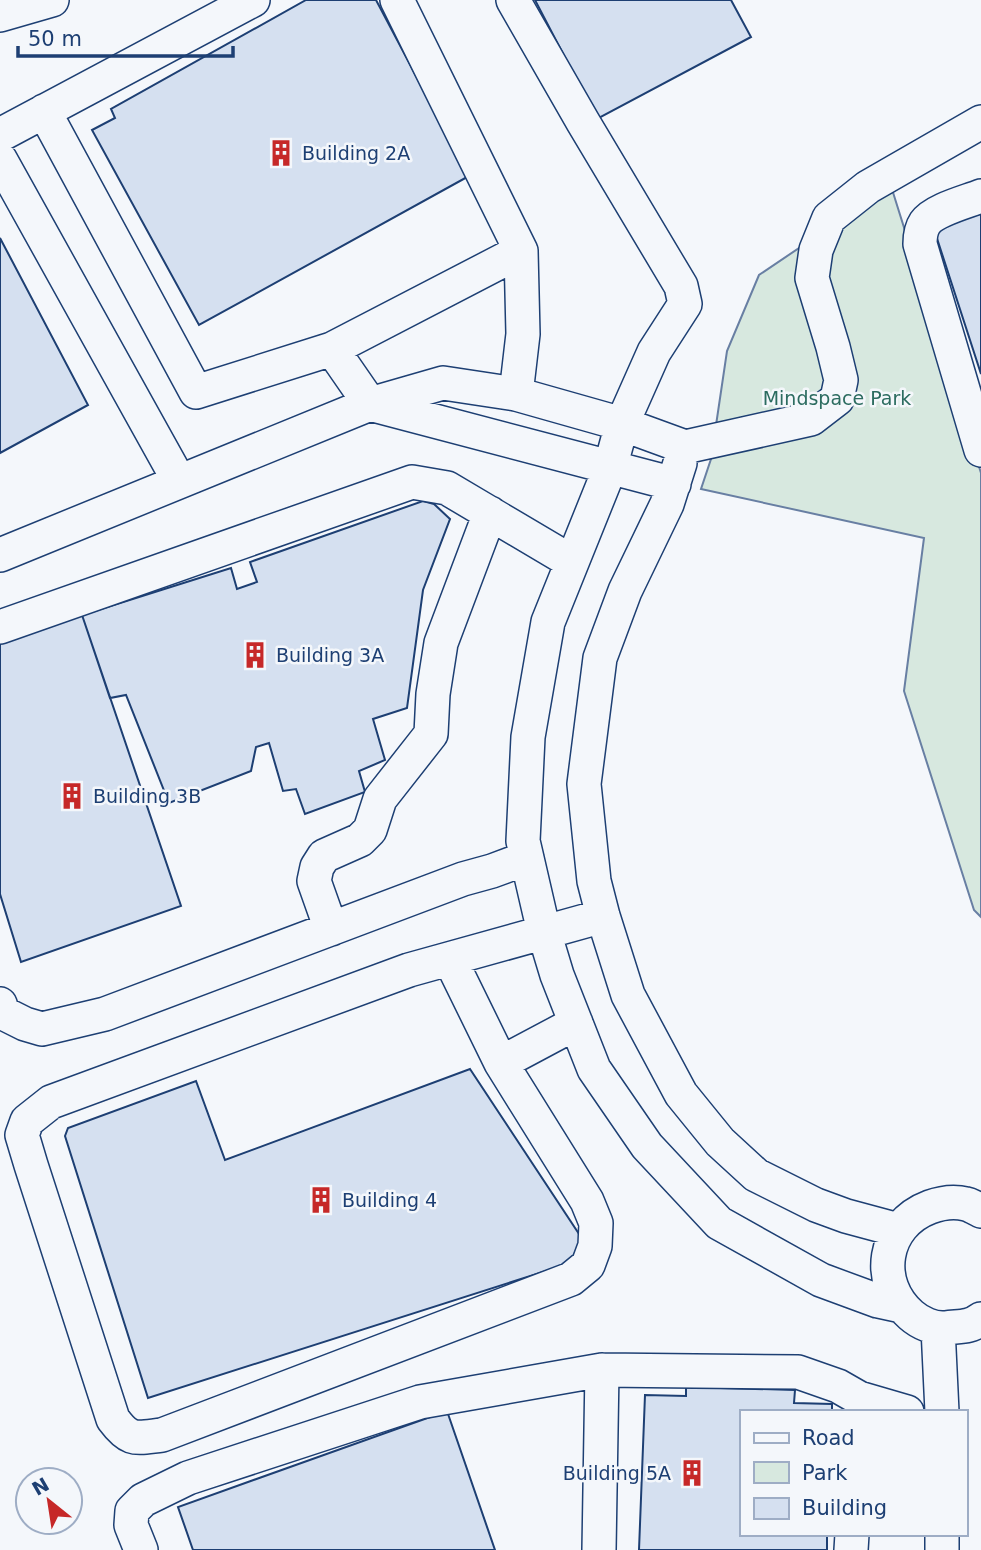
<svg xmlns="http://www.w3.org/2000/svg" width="981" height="1550" viewBox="0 0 981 1550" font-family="'DejaVu Sans',sans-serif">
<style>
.green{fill:#d7e8df;stroke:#687fa3;stroke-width:2}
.building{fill:#d5e0f0;stroke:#1d3f73;stroke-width:2}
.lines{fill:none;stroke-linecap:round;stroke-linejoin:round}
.minor-casing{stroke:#1d3f73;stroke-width:36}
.minor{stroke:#f4f7fb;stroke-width:33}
.labels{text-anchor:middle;stroke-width:5;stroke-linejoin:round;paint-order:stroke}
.poi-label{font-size:19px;fill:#1d3f73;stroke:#f4f7fb;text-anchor:start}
.park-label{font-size:19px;fill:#2c6c60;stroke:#f4f7fb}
</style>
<rect width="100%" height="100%" fill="#f4f7fb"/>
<path class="green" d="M891,186L981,473V917L974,910L904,691L924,538L701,489L711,459L727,351L759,275Z"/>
<path class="building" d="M306,0H376L469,176L199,325L92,130L115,118L111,109Z
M535,0H731L751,37L597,119Z
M981,207V374L932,223Z
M0,238L88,405L0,453Z
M423,501L434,504L450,519L423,590L407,708L373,719L385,760L359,771L365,792L305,814L296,789L283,791L269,743L256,747L251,771L169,803L126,695L110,698L82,615L231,568L237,589L257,582L250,562Z
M82,615L181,906L21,962L0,894V642Z
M470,1069L583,1240L568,1264L148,1398L65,1136L68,1128L196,1081L225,1160Z
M686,1387L795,1390L794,1403L832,1404V1412H741V1534H827V1550H639L645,1395L686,1396Z
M447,1411L495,1550H193L178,1507Z"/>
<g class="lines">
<defs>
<path id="minor" d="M397,0L521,251L523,334L516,394
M513,0L583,122L681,286L685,304L654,352L622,424L610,468L548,622L528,737L523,841L544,932L557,975L594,1069L647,1146L719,1223L821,1280L878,1301L901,1306
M0,15L52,0
M0,135L253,0
M0,159L179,481
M981,196C966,202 934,210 925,223C921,229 920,237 920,244L981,450
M332,349L521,251
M680,463L667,504L625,591L600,658L584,784L594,881L603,916L628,995L681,1094L720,1142L756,1175L816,1205L846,1216L898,1230
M674,484L370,404L443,383L516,394L622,424L685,447L811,419L837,399L841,380L833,347L812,278L816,250L829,218L868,187L981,122
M0,555L370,404L332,349L196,392L44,111
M0,627L412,482L447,488L572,562
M331,929L314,881L317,867L324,856L360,840L370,830L380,799L431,734L433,694L441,643L490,513
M450,959L501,1063L587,1201L596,1223L595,1246L588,1265L571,1279L162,1435C135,1438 130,1442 113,1419L31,1165L22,1135L27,1121L51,1102L409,970L603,916
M0,1004L3,1013L25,1024L42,1029L105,1014L463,879L492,871L527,858
M501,1063L576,1023
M981,1211C977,1209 971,1205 966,1204C954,1201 941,1203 930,1207C882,1225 874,1283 911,1315C920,1323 934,1329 945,1328C960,1326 969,1328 981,1319
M938,1328L942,1412
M141,1550L131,1525L132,1511L143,1500L188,1478L420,1402L602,1370L798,1372L838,1386L859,1398L907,1412
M599,1550L602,1370
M851,1550L852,1534
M942,1550V1534"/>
</defs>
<use href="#minor" class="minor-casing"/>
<use href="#minor" class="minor"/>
</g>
<defs>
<symbol id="building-bare" viewBox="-9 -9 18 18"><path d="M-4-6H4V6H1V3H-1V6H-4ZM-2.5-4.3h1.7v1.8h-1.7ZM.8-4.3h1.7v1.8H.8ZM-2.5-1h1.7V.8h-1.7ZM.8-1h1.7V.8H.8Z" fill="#c62828" stroke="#f4f7fb" stroke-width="2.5" paint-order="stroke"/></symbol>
</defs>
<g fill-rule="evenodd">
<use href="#building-bare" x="262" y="134" width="38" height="38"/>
<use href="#building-bare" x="236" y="636" width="38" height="38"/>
<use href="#building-bare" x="53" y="777" width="38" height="38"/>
<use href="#building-bare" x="302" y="1181" width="38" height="38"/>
<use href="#building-bare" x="673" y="1454" width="38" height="38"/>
</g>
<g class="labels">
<g class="poi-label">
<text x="302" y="160">Building 2A</text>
<text x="276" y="662">Building 3A</text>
<text x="93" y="803">Building 3B</text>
<text x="342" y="1207">Building 4</text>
<text x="671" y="1480" text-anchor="end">Building 5A</text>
</g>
<g class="park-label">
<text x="837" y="405">Mindspace Park</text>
</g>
</g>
<rect x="740" y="1410" width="228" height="126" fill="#f4f7fb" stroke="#9eadc5" stroke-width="2"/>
<rect x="754" y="1433" width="35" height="10" fill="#f4f7fb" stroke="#9eadc5" stroke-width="2"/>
<text x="802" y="1445" font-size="21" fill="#1d3f73">Road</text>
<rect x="754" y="1462" width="35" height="21" fill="#d7e8df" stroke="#9eadc5" stroke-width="2"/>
<text x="802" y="1480" font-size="21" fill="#1d3f73">Park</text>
<rect x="754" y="1498" width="35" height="21" fill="#d5e0f0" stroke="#9eadc5" stroke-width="2"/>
<text x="802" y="1515" font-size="21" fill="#1d3f73">Building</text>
<g transform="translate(49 1501) rotate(330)"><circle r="33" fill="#f4f7fb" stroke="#9eadc5" stroke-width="2"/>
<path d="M0-5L12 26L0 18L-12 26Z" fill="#c62828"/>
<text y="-10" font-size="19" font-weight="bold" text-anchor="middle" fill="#1d3f73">N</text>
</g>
<path d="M18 46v10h215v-10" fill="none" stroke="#1d3f73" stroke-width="3.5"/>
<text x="28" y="46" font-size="21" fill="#1d3f73" stroke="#f4f7fb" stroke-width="5" paint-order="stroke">50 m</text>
</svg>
